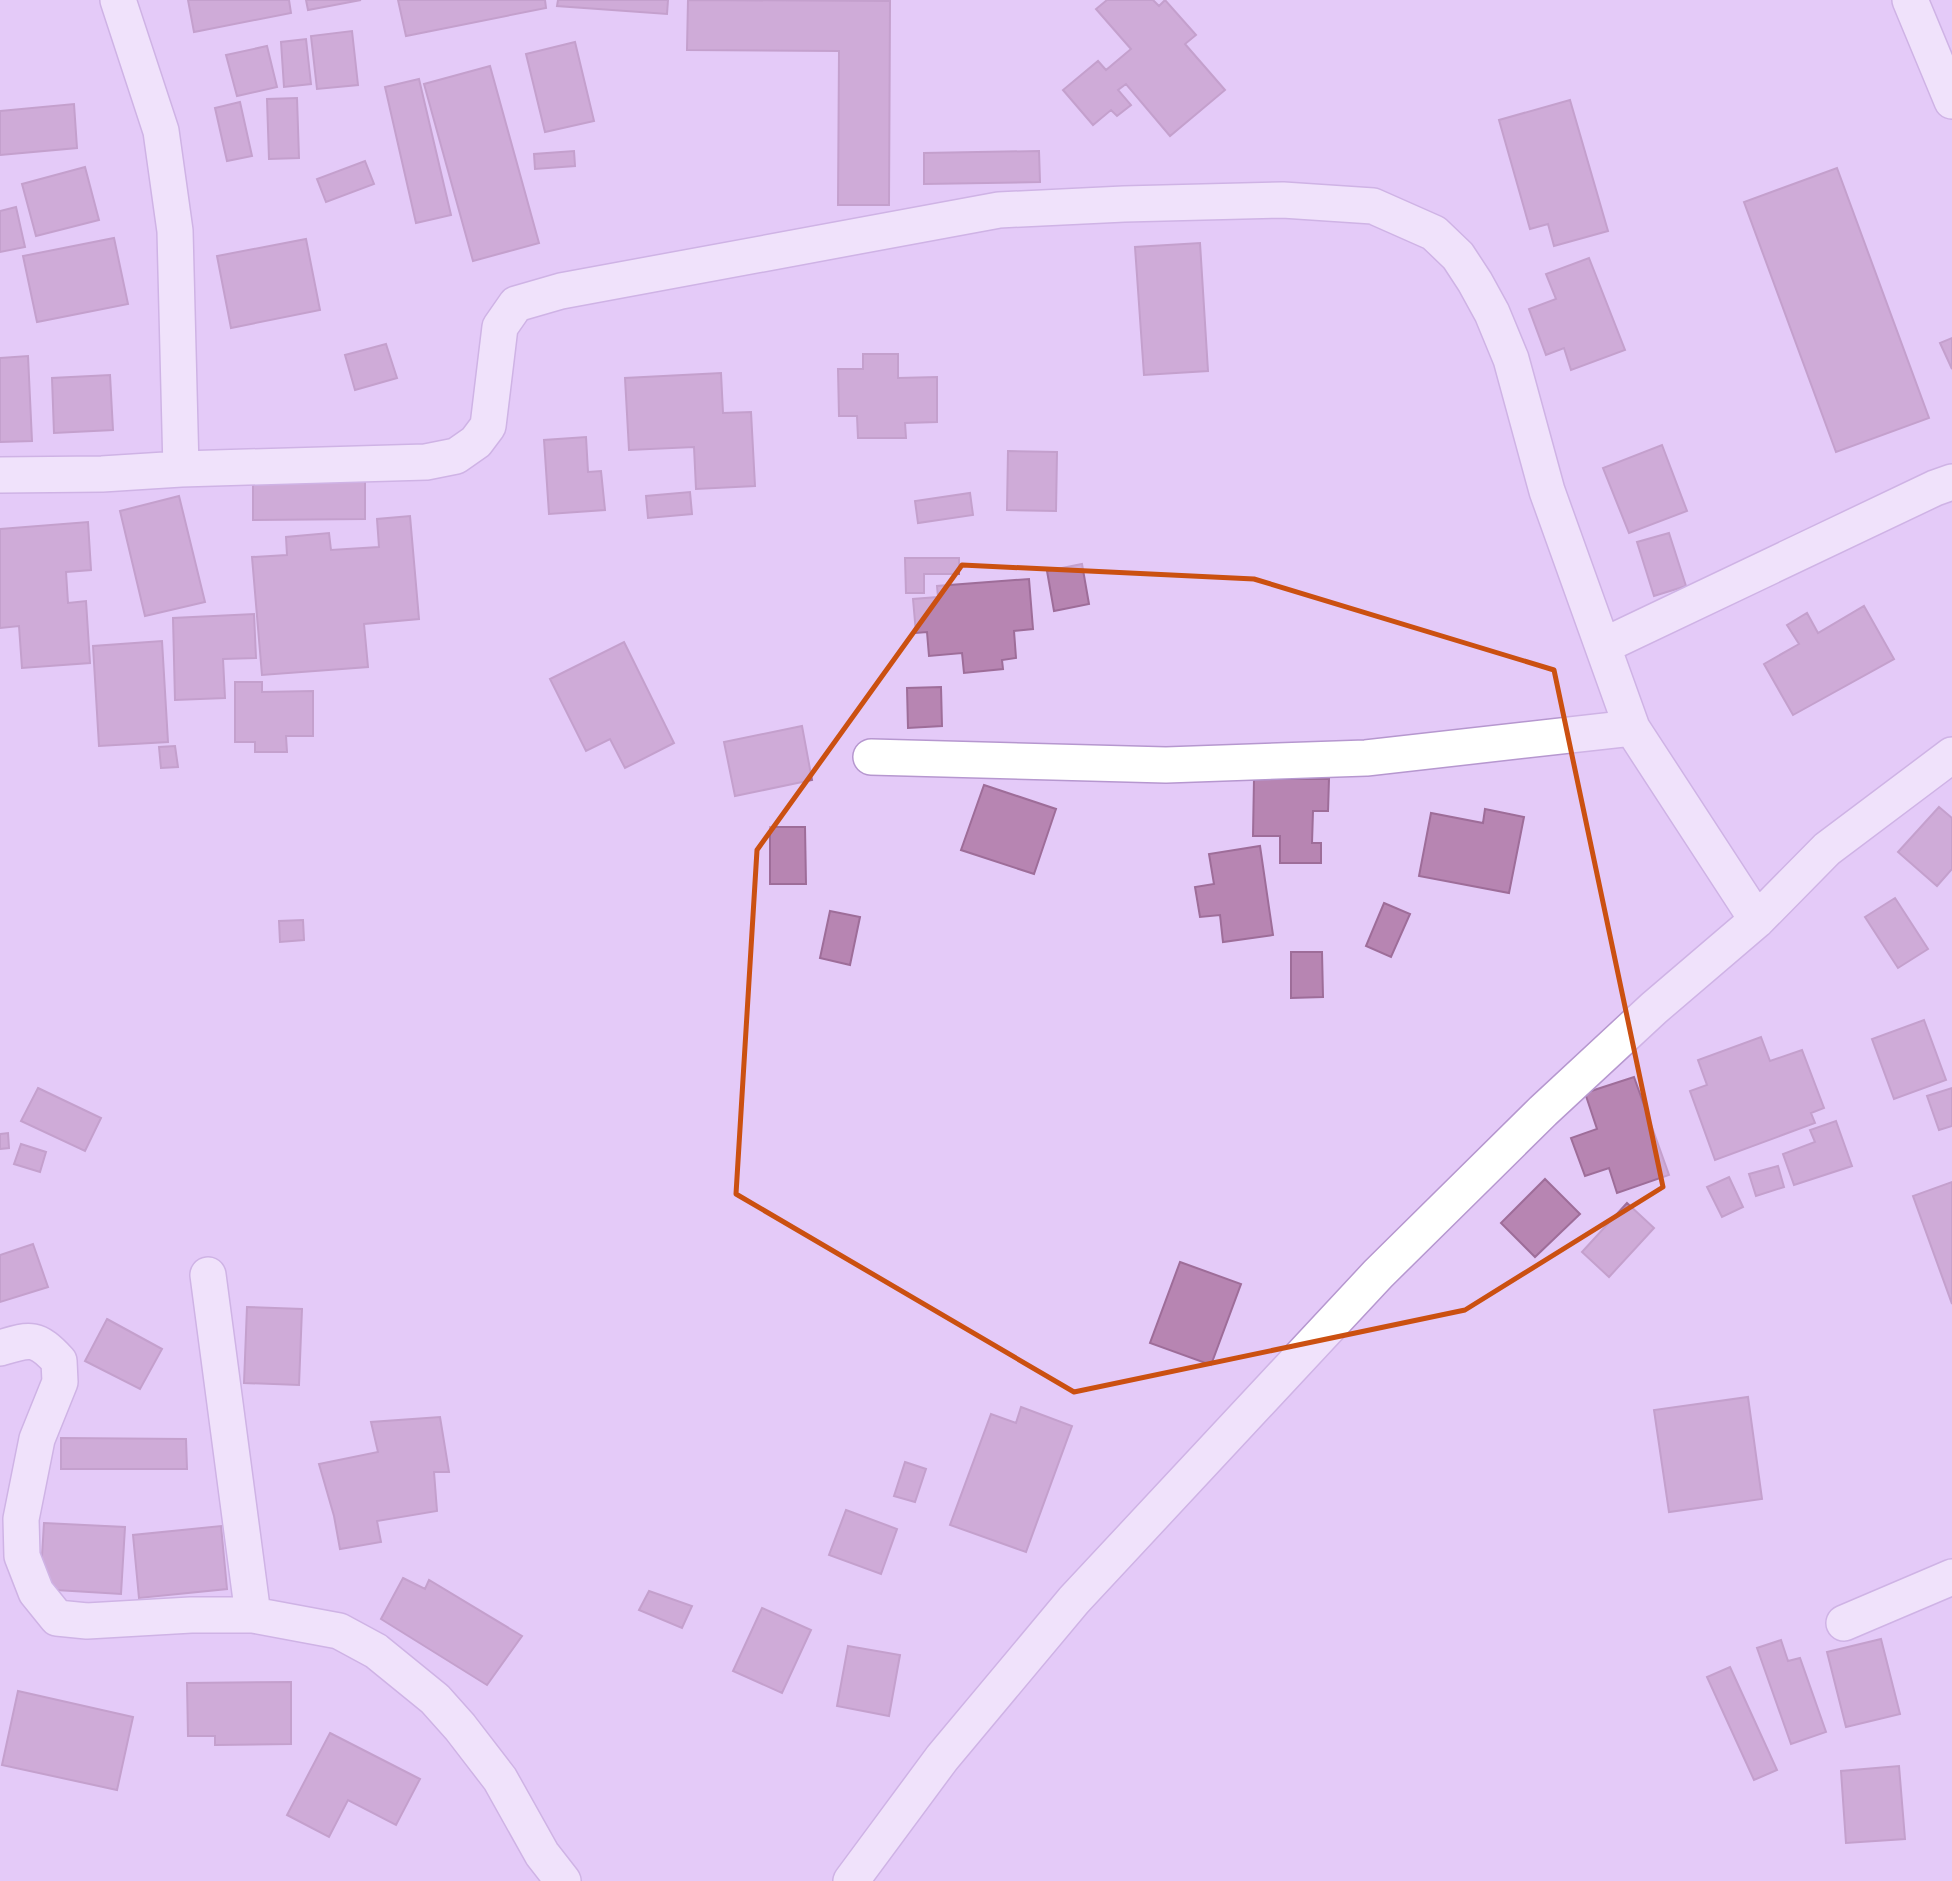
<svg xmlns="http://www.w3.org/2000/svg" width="1952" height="1881" viewBox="0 0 1952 1881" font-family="Roboto,sans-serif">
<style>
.building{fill:#b785b2;stroke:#9e6d99;stroke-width:2}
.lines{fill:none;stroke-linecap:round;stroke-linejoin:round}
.street-casing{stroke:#b697cf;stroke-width:38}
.street{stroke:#fff;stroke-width:35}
.marked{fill:none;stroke:#cb5011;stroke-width:5;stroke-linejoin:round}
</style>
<rect width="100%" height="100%" fill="#e4caf8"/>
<path class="building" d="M188,0H289L291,13L194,32Z
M306,0H361L308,10Z
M398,0H545L546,8L406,36Z
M558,0H668L667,14L557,6Z
M688,0L890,1L889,205H838L839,51L687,50Z
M1107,0H1153L1159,6L1165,0L1196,35L1185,44L1225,90L1170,136L1126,84L1118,90L1131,105L1117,116L1111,110L1093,125L1063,90L1098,61L1106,70L1131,49L1096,9Z
M352,31L358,85L317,89L311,36Z
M306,39L311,84L284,87L281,42Z
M575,42L594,121L545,132L526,54Z
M267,46L277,87L237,96L226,55Z
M490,66L539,243L473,261L424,84Z
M419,79L451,215L416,223L385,87Z
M297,98L299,158L269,159L267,99Z
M1570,100L1608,231L1554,246L1548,224L1530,229L1499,120Z
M240,102L252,156L227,161L215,108Z
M74,104L77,148L0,155V111Z
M574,151L575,166L535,169L534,154Z
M1039,151L1040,182L924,184V153Z
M365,161L374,184L326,202L317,179Z
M85,167L99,220L36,236L22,184Z
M1837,168L1929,418L1836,452L1744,202Z
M16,207L25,247L0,252V211Z
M114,238L128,304L37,322L23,256Z
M306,239L320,310L231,328L217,256Z
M1200,243L1208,371L1144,375L1135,247Z
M1589,258L1625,350L1571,370L1564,348L1546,355L1529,309L1556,299L1546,274Z
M1952,338V369L1940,343Z
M386,344L397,378L355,390L345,355Z
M863,354H898V378L937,377V422L905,423L906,438H858L857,416H839L838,369H863Z
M28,356L32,441L0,442V358Z
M721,373L723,413L751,412L755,486L696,489L694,447L629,450L625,378Z
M110,375L113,430L54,433L52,378Z
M586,437L588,472L601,471L605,510L549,514L544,440Z
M1662,445L1687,511L1629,533L1603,468Z
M1008,451L1057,452L1056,511L1007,510Z
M253,478H365V519L253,520Z
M690,492L692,514L648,518L646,496Z
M970,493L973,515L918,523L915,501Z
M179,496L205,602L145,616L120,511Z
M410,516L419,619L364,624L368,667L262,675L252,557L287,555L286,537L329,533L331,550L379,547L377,519Z
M88,522L91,570L66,572L68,603L86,601L90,663L22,668L19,626L0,628V529Z
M1669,533L1686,586L1654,596L1637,542Z
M905,558H959V574H924V593H906Z
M1082,564L1089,604L1054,611L1047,571Z
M1029,579L1033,629L1014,631L1016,658L1002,660L1003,669L964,673L962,653L929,656L927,632L916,633L913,599L938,597L937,586Z
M1864,606L1894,659L1793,715L1764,664L1799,644L1787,625L1807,613L1818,633Z
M254,614L256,658L223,659L225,698L175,700L173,618Z
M162,641L168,742L99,746L93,646Z
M624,642L674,743L625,768L610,739L586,751L550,679Z
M235,682H262V692L313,691V736H286L287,752H255V742H235Z
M941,687L942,726L908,728L907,688Z
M802,726L812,780L735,796L724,742Z
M175,746L178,767L161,768L159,747Z
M1254,779H1329L1328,811H1313L1312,843H1321V863H1280V836H1253Z
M984,785L1056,809L1034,874L961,850Z
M1939,807L1952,818V869L1937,886L1898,852Z
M1485,809L1524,817L1509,893L1419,876L1431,813L1483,823Z
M770,827H805L806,884H770Z
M1260,846L1273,935L1223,942L1220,915L1200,917L1195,887L1214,884L1209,854Z
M1895,898L1928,949L1898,968L1865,917Z
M1384,903L1410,914L1391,957L1366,946Z
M830,911L860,917L850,965L820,958Z
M303,920L304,940L280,942L279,921Z
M1291,952H1322L1323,997L1291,998Z
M1924,1020L1946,1080L1894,1099L1872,1039Z
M1761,1037L1770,1061L1802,1050L1824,1108L1811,1113L1815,1123L1715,1160L1690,1091L1707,1085L1698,1060Z
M1634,1077L1669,1175L1617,1193L1609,1168L1585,1176L1571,1138L1597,1129L1585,1093Z
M38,1088L101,1118L85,1151L21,1121Z
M1952,1088V1126L1939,1130L1927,1096Z
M1836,1121L1852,1166L1794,1185L1783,1154L1815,1142L1810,1130Z
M8,1133L9,1148L0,1149V1134Z
M21,1144L46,1152L40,1172L14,1164Z
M1778,1166L1784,1187L1756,1196L1749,1174Z
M1729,1177L1743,1207L1722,1217L1707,1187Z
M1545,1179L1580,1214L1535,1257L1501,1223Z
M1952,1182V1304L1913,1196Z
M1627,1203L1654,1228L1609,1277L1582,1252Z
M33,1244L48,1287L0,1302V1255Z
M1180,1262L1241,1284L1211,1365L1150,1343Z
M247,1307L302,1309L299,1385L244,1383Z
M107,1319L162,1349L140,1389L85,1361Z
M1748,1397L1762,1499L1669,1512L1654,1410Z
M1021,1407L1072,1426L1026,1552L950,1525L991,1414L1016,1423Z
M440,1417L449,1472H434L437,1511L377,1521L381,1542L340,1549L334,1516L319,1464L378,1452L371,1422Z
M61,1438L186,1439L187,1469H61Z
M905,1462L926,1469L915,1502L894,1496Z
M846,1510L897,1529L881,1574L829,1555Z
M44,1523L125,1527L121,1594L40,1589Z
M221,1526L227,1589L139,1598L133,1535Z
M403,1578L425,1589L429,1580L522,1636L487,1685L381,1619Z
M649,1591L692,1606L682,1628L639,1610Z
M762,1608L811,1630L782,1693L733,1671Z
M1881,1639L1900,1714L1846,1727L1827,1652Z
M1781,1640L1788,1661L1800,1658L1826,1732L1791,1744L1757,1648Z
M848,1646L900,1655L889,1716L837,1706Z
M1730,1667L1777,1770L1754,1780L1707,1677Z
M291,1682V1744L215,1745V1736H188L187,1683Z
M18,1691L133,1717L117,1790L2,1765Z
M330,1733L420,1779L396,1825L348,1800L329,1837L287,1815Z
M1899,1766L1905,1839L1846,1843L1841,1771Z"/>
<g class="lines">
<defs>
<path id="street" d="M118,0L161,131L175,231L181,469
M1910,0L1952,101
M0,475L102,474L181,469L426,462L456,456L476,442L488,426L500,327L516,304L561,291L999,210L1124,204L1283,200L1373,206L1434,233L1458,256L1475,282L1492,313L1511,359L1547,491L1632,728L1757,920
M1603,646L1935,488L1952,482
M871,757L1166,765L1366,758L1632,728
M208,1275L253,1615
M0,1348C30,1339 36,1336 59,1361L60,1382L37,1439L21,1519L22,1556L36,1592L57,1618L87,1621L191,1615H253L339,1631L376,1651L435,1699L460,1727L500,1779L542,1854L563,1881
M1844,1623L1952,1577
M851,1881L942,1758L1074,1600L1378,1274L1543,1111L1654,1008L1757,920L1827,849L1952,755"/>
</defs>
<use href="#street" class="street-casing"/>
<use href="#street" class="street"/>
</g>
<path d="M0 0H1952V1881H0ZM962,565L1254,579L1554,670L1663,1187L1465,1310L1074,1392L736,1194L757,850Z" fill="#e4caf8" fill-opacity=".55" fill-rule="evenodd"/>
<path class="marked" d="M962,565L1254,579L1554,670L1663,1187L1465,1310L1074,1392L736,1194L757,850Z"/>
</svg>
